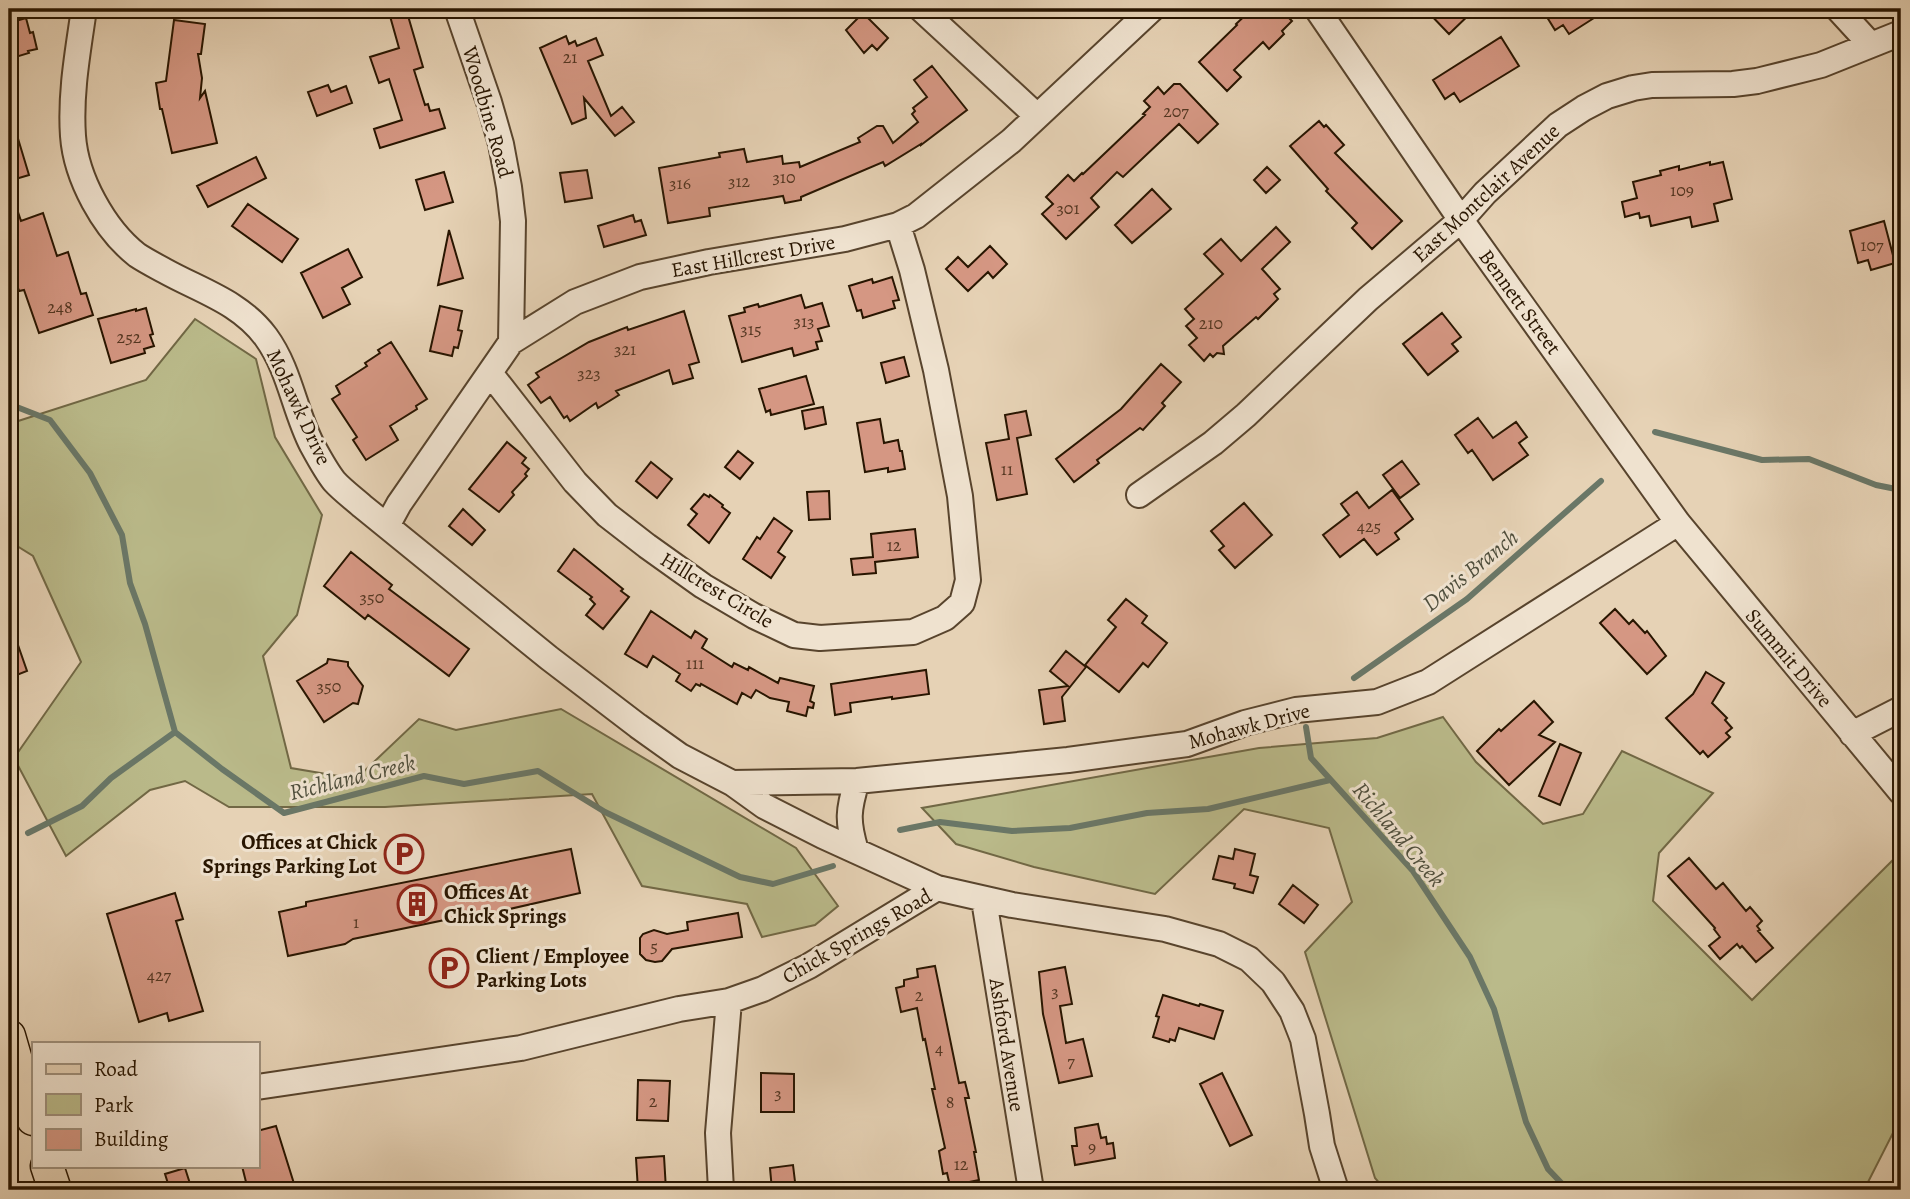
<svg xmlns="http://www.w3.org/2000/svg" width="1910" height="1199" viewBox="0 0 1910 1199" font-family="Alegreya,serif">
<style>
.green{fill:#baba8a;stroke:#716845;stroke-width:2}
.lines{fill:none;stroke-linecap:round;stroke-linejoin:round}
.stream{stroke:#6a7767;stroke-width:6}
.building{fill:#d59783;stroke:#281500;stroke-width:2}
.minor-casing{stroke:#58442d;stroke-width:28}
.major-casing{stroke:#281500;stroke-width:35}
.minor{stroke:#efe2cf;stroke-width:24}
.major{stroke:#e6d2b5;stroke-width:32}
.labels{text-anchor:middle;stroke-width:6;stroke-linejoin:round;paint-order:stroke}
.number-label{font-size:18px;fill:#533621}
.street-label{font-size:21px;fill:#281500;stroke:#efe2cf}
.poi-label{font-size:21px;font-weight:bold;fill:#281500;stroke:#efe2cf;text-anchor:start}
.water-label{font-size:23px;font-style:italic;fill:#4e4e3c;stroke:#efe2cf}
</style>
<rect width="100%" height="100%" fill="#e6d2b5"/>
<filter id="stains"><feTurbulence type="fractalNoise" baseFrequency=".00286" numOctaves="4"/><feColorMatrix values="0 0 0 0 .2 0 0 0 0 .09 0 0 0 0 .02 0 0 0 .5 -.17"/></filter>
<radialGradient id="worn" r=".72"><stop offset=".6" stop-color="#630" stop-opacity="0"/><stop offset="1" stop-color="#630" stop-opacity=".3"/></radialGradient>
<path class="green" d="M195,319L256,359L275,437L322,515L297,615L263,656L291,768L356,779L419,719L456,730L561,709L796,848L838,906L815,925L762,937L747,904L642,886L592,794L385,807H229L185,781L150,790L66,856L14,758L81,662L33,556L9,541V413L15,422L146,380Z
M1443,717L1476,762L1543,824L1583,814L1622,751L1713,793L1659,853L1653,901L1752,1000L1901,852V1120L1897,1125L1864,1190H1385L1375,1178L1305,952L1352,902L1329,828L1244,809L1155,894L1034,867L956,844L922,808L1259,748L1377,738Z"/>
<g class="lines">
<path class="stream" d="M9,404L50,420L90,473L122,535L130,583L145,624L175,732L222,769L284,813L424,776L464,784L538,771L605,812L740,877L773,884L833,866
M1655,432L1762,460L1809,459L1876,485L1901,490
M1354,678L1467,599L1601,481
M1306,727L1311,758L1413,871L1470,957L1494,1009L1526,1122L1548,1169L1568,1190
M900,830L940,822L1012,831L1070,828L1147,813L1208,809L1330,780
M28,833L82,806L111,778L175,732"/>
</g>
<path class="building" d="M388,9H406L423,67L414,70L425,105L428,104L430,111L439,109L445,128L380,148L374,129L402,120L389,79L379,83L370,57L399,48Z
M1252,9H1280L1292,21L1282,31L1284,34L1269,49L1263,42L1234,70L1241,77L1227,91L1199,62L1237,25L1236,24Z
M1425,9H1475L1449,34Z
M1542,9H1608L1569,34L1563,25L1555,30Z
M863,13L888,38L877,50L872,45L864,53L846,30Z
M26,18L30,33L33,32L37,49L28,51L29,53L9,59V23Z
M174,20L205,24L201,54H198L202,78L200,98L205,91L217,143L172,153L162,109H160L156,83L166,81Z
M566,36L569,44L575,41L577,46L596,38L603,55L588,61L611,116L622,107L634,122L615,136L584,98L586,118L572,124L540,48Z
M1501,37L1519,66L1460,102L1454,93L1445,99L1433,80Z
M932,66L967,110L921,145V144L885,166L883,162L801,197V200L785,203L783,196L709,208L710,216L668,223L659,168L720,157L719,153L744,149L747,162L782,156L783,164L799,162L800,167L860,142L858,138L877,126H883L893,143L918,122L912,114L915,111L913,108L927,97L914,80Z
M1174,84H1180L1218,124L1198,143L1179,124L1123,177L1117,172L1091,198L1099,207L1066,239L1042,214L1053,204L1046,197L1068,175L1074,181L1082,173L1083,174L1145,115L1143,114L1150,107L1144,101L1158,87L1164,94Z
M328,85L331,92L346,86L352,103L317,116L308,92Z
M1319,121L1324,127L1326,125L1344,145L1335,153L1402,221L1372,249L1352,228L1357,223L1326,191L1328,189L1290,146Z
M13,122L29,175L9,181V123Z
M256,157L266,178L208,207L197,186Z
M1710,162V165L1723,162L1732,199L1714,204L1718,221L1692,227L1690,217L1651,226L1649,216L1640,218L1639,213L1625,217L1622,202L1637,198L1633,182L1661,175L1660,171L1679,166V170Z
M1267,167L1280,180L1266,193L1254,180Z
M587,170L592,198L565,202L560,173Z
M444,172L453,202L425,210L416,180Z
M1152,189L1171,209L1132,243L1115,225Z
M9,194H12L21,221L43,213L57,256L68,252L81,294L86,293L93,315L39,333L24,290L19,291L9,260Z
M248,204L298,239L282,262L232,226Z
M633,215L635,222L641,220L646,235L604,247L598,226Z
M1884,221L1895,263L1871,270L1868,260L1858,263L1850,231Z
M1276,227L1290,242L1262,269L1280,289L1274,294L1278,299L1258,319L1256,317L1223,346L1224,354L1217,353L1213,357L1210,354L1204,361L1189,345L1197,338L1186,326L1194,319L1185,309L1223,274L1204,254L1221,239L1241,261Z
M449,230L463,278L438,285Z
M990,246L1007,264L993,278L988,272L968,291L946,269L958,257L968,267Z
M348,249L362,277L342,288L350,304L323,318L301,273Z
M892,277L899,300L893,301L895,308L863,318L861,310L857,311L849,286L872,279L873,283Z
M801,295L805,308L822,303L829,326L818,329L822,341L816,342L818,349L794,356L792,348L742,362L729,316L745,312L744,308L758,304L759,307Z
M440,306L462,311L458,330L462,331L458,348L454,347L452,356L430,351Z
M146,308L153,334L150,335L154,346L144,349L145,353L111,363L98,319L136,309V311Z
M684,311L699,362L689,365L693,378L673,384L669,370L616,391L619,395L598,408L596,403L570,421L567,416L564,418L550,397L541,403L528,385L539,377L536,373L589,342L627,327L628,330Z
M1442,313L1461,337L1452,344L1458,351L1428,375L1403,344Z
M391,342L427,399L416,406L417,409L390,426L398,440L366,460L353,440L357,437L332,399L340,394L336,386L367,366L365,363L380,353L378,350Z
M904,357L909,376L886,383L881,363Z
M1161,364L1181,382L1162,403L1165,406L1143,430L1140,428L1097,460L1099,463L1074,482L1056,459L1121,409Z
M806,376L814,404L771,415L770,410L766,412L759,389Z
M823,407L826,424L805,429L802,411Z
M1026,411L1031,435L1017,438L1027,494L997,500L986,443L1009,439L1005,415Z
M1478,418L1493,438L1516,422L1527,437L1519,443L1528,455L1493,480L1472,450L1468,453L1455,435Z
M880,419L884,443L898,440L900,451H902L905,469L888,472V468L865,472L857,423Z
M507,442L526,458L522,463L529,469L525,474L527,476L512,492L514,495L499,512L469,489Z
M738,451L753,463L740,479L725,467Z
M1402,461L1419,484L1400,498L1383,475Z
M651,462L672,479L657,498L636,481Z
M1392,490L1413,519L1395,533L1399,539L1377,555L1364,539L1340,557L1323,535L1349,515L1341,504L1357,492L1369,508Z
M829,491L830,519L809,520L807,492Z
M704,494L709,497L710,495L723,505L722,507L730,513L709,543L688,525L697,514L691,509Z
M1244,503L1272,535L1235,568L1219,550L1224,546L1211,531Z
M463,509L485,530L472,545L449,526Z
M774,518L792,531L778,552L785,557L771,578L743,559L757,537L760,539Z
M915,529L918,557L875,562L876,573L853,575L851,559L873,557L871,534Z
M574,549L623,589L621,591L629,597L603,629L586,615L595,604L590,599L592,597L558,571Z
M351,552L392,585L389,589L469,649L449,676L368,615L365,619L324,586Z
M1126,599L1147,616L1142,623L1167,643L1148,667L1143,663L1119,692L1085,665L1116,627L1108,620Z
M1615,609L1629,624L1633,620L1645,633L1647,631L1666,656L1647,674L1600,623Z
M651,611L691,638L695,631L707,639L702,648L732,667L734,663L748,670L749,667L778,683L780,678L814,686L810,701L814,703L813,708L808,707L806,716L787,711L789,702L770,698L756,690L751,698L742,693L737,704L701,684L700,686L696,684L691,691L676,681L680,674L653,656L647,667L625,654Z
M11,625L27,671L9,678V626Z
M1066,651L1086,667L1062,697L1065,721L1044,724L1039,690L1068,686L1050,671Z
M328,659L348,662V666L363,686L358,704L353,703L324,722L297,681L327,663Z
M926,670L929,694L892,699V697L850,703L851,712L835,715L831,684Z
M1706,672L1724,683L1712,703L1727,718L1725,720L1732,728L1726,733L1730,737L1708,757L1703,751L1700,754L1666,718L1693,694Z
M1534,701L1553,722L1539,735L1555,742L1509,785L1477,751L1499,729L1501,731Z
M1560,744L1581,753L1560,805L1539,796Z
M571,849L580,893L470,918L469,915L353,939L345,944L288,956L279,912L306,906V902Z
M1235,849L1255,854L1250,875L1258,877L1253,893L1234,888L1235,884L1213,879L1219,856L1233,859Z
M1689,858L1716,889L1723,883L1746,911L1750,907L1762,921L1757,926L1760,930L1758,931L1773,948L1756,962L1742,946L1740,948L1737,944L1720,959L1709,946L1720,937L1714,929L1715,928L1668,876Z
M1293,885L1318,905L1304,923L1279,904Z
M175,893L183,919L176,921L203,1011L169,1021L167,1013L139,1022L107,914Z
M738,913L742,937L672,949L662,961L655,962L646,960L640,954V938L643,934L654,930L667,934L688,930L687,922Z
M935,966L959,1083L965,1082L969,1098H965L976,1152H974L979,1180L950,1186L947,1173L943,1174L939,1151L945,1148L932,1089H935L925,1039L923,1040L917,1008L901,1012L896,988L904,986V980L918,977L917,969Z
M1065,967L1072,1004L1060,1006L1066,1043L1083,1039L1092,1076L1059,1083L1043,1014L1039,972Z
M1163,995L1199,1006L1200,1004L1223,1011L1214,1039L1179,1028L1175,1041L1170,1039L1169,1042L1153,1037L1159,1017L1156,1016Z
M761,1073L794,1074V1112H761Z
M1222,1073L1252,1135L1230,1146L1200,1084Z
M638,1080L670,1081L668,1121L637,1120Z
M1098,1124L1101,1138L1106,1137L1107,1144L1113,1143L1115,1158L1075,1165L1072,1146H1077L1075,1128Z
M276,1126L296,1190H248L242,1166H257V1131Z
M664,1156L666,1190H638L636,1158Z
M793,1165L796,1190H772L770,1168Z
M185,1168L192,1190H170L165,1174Z"/>
<g class="lines">
<defs>
<path id="minor" d="M84,9C78,51 70,93 73,136C76,178 104,229 137,255C146,261 156,266 165,271C201,291 240,302 266,337C290,370 294,410 312,445C318,456 326,471 334,481C342,490 353,498 362,506L549,658L638,726L680,756L732,783L764,806L823,836L937,888L1012,905L1165,929L1219,944L1249,959L1273,982L1292,1011L1303,1039L1317,1114L1322,1146L1336,1190
M457,9L489,102L501,144L509,187L513,221L511,342
M921,9L1037,116
M1317,9L1461,220L1678,523L1901,792
M1838,9L1871,45
M490,373L575,482L607,515L647,546L703,586L754,616L794,635L820,638L913,632L945,618L962,603L968,580L960,496L936,370L912,270L898,225
M1139,495L1213,443L1246,415L1368,299L1461,220L1485,193L1558,125L1584,108L1607,96L1633,88L1652,85L1733,84L1757,81L1821,65L1901,33
M387,526L399,504L511,342L575,302L640,277L709,262L845,239L898,225L916,216L1011,141L1152,9
M1852,734L1901,709
M732,783L857,781L1068,760L1187,744L1245,723L1296,710L1377,702L1428,682L1678,523
M856,851C847,821 848,810 857,781
M984,900L1031,1190
M257,1087L521,1048L679,1009L729,1001L763,989L809,966L937,888
M721,1190L718,1133L729,1001"/>
<path id="major" d="M9,1036L33,1119
M47,1166L55,1190"/>
</defs>
<use href="#minor" class="minor-casing"/>
<use href="#major" class="major-casing"/>
<use href="#minor" class="minor"/>
<use href="#major" class="major"/>
</g>
<defs>
<symbol id="parking-ring" viewBox="-11 -11 22 22"><circle r="9.5" fill="#efe2cf" stroke="#8f2418" stroke-width="1.5"/><path d="M-3.5-5.5H1a3.5 3.5 0 0 1 0 7H-1V5.5H-3.5ZM-1-3.4V-.6H.8a1.4 1.4 0 0 0 0-2.8Z" fill="#8f2418"/></symbol>
<symbol id="building-ring" viewBox="-11 -11 22 22"><circle r="9.5" fill="#efe2cf" stroke="#8f2418" stroke-width="1.5"/><path d="M-4-6H4V6H1V3H-1V6H-4ZM-2.5-4.3h1.7v1.8h-1.7ZM.8-4.3h1.7v1.8H.8ZM-2.5-1h1.7V.8h-1.7ZM.8-1h1.7V.8H.8Z" fill="#8f2418"/></symbol>
</defs>
<g fill-rule="evenodd">
<use href="#parking-ring" x="382" y="832" width="44" height="44"/>
<use href="#building-ring" x="395" y="882" width="44" height="44"/>
<use href="#parking-ring" x="427" y="946" width="44" height="44"/>
</g>
<g class="labels">
<g class="number-label">
<text x="570" y="63">21</text>
<text x="1176" y="117">207</text>
<text x="784" y="183">310</text>
<text x="739" y="187">312</text>
<text x="680" y="189">316</text>
<text x="1682" y="196">109</text>
<text x="1068" y="214">301</text>
<text x="1872" y="251">107</text>
<text x="60" y="313">248</text>
<text x="804" y="327">313</text>
<text x="1211" y="329">210</text>
<text x="751" y="335">315</text>
<text x="129" y="343">252</text>
<text x="625" y="355">321</text>
<text x="589" y="379">323</text>
<text x="1007" y="475">11</text>
<text x="1369" y="532">425</text>
<text x="894" y="551">12</text>
<text x="372" y="603">350</text>
<text x="695" y="669">111</text>
<text x="329" y="692">350</text>
<text x="356" y="928">1</text>
<text x="654" y="952">5</text>
<text x="159" y="981">427</text>
<text x="1055" y="997">3</text>
<text x="919" y="1001">2</text>
<text x="939" y="1054">4</text>
<text x="1071" y="1067">7</text>
<text x="778" y="1099">3</text>
<text x="653" y="1107">2</text>
<text x="950" y="1108">8</text>
<text x="1092" y="1153">9</text>
<text x="961" y="1170">12</text>
</g>
<g class="street-label">
<text transform="translate(488 112) rotate(74)" y="7">Woodbine Road</text>
<text transform="translate(1486 193) rotate(-43)" y="7">East Montclair Avenue</text>
<text transform="translate(753 256) rotate(-10)" y="7">East Hillcrest Drive</text>
<text transform="translate(1520 302) rotate(54)" y="7">Bennett Street</text>
<text transform="translate(299 407) rotate(65)" y="7">Mohawk Drive</text>
<text transform="translate(717 590) rotate(31)" y="7">Hillcrest Circle</text>
<text transform="translate(1789 658) rotate(50)" y="7">Summit Drive</text>
<text transform="translate(1249 726) rotate(-15)" y="7">Mohawk Drive</text>
<text transform="translate(857 936) rotate(-30)" y="7">Chick Springs Road</text>
<text transform="translate(1007 1045) rotate(81)" y="7">Ashford Avenue</text>
</g>
<g class="poi-label">
<text x="377" y="849" text-anchor="end">Offices at Chick<tspan x="377" dy="24">Springs Parking Lot</tspan></text>
<text x="444" y="899">Offices At<tspan x="444" dy="24">Chick Springs</tspan></text>
<text x="476" y="963">Client / Employee<tspan x="476" dy="24">Parking Lots</tspan></text>
</g>
<g class="water-label">
<text transform="translate(1470 570) rotate(-39)" y="8">Davis Branch</text>
<text transform="translate(352 777) rotate(-14)" y="8">Richland Creek</text>
<text transform="translate(1399 834) rotate(50)" y="8">Richland Creek</text>
</g>
</g>
<rect width="1910" height="1199" fill="none" stroke="#e6d2b5" stroke-width="35"/>
<rect x="10" y="10" width="1889" height="1178" fill="none" stroke="#281500" stroke-width="3.5"/>
<rect x="18" y="18" width="1875" height="1164" fill="none" stroke="#281500" stroke-width="2"/>
<rect x="32" y="1042" width="228" height="126" fill="#efe2cf" stroke="#9f907c" stroke-width="2"/>
<rect x="46" y="1064" width="35" height="10" fill="#e6d2b5" stroke="#9f907c" stroke-width="2"/>
<text x="94" y="1076" font-size="21" fill="#281500">Road</text>
<rect x="46" y="1094" width="35" height="21" fill="#baba8a" stroke="#9f907c" stroke-width="2"/>
<text x="94" y="1112" font-size="21" fill="#281500">Park</text>
<rect x="46" y="1129" width="35" height="21" fill="#d59783" stroke="#9f907c" stroke-width="2"/>
<text x="94" y="1146" font-size="21" fill="#281500">Building</text>
<rect width="100%" height="100%" filter="url(#stains)"/>
<rect width="100%" height="100%" fill="url(#worn)"/>
</svg>
